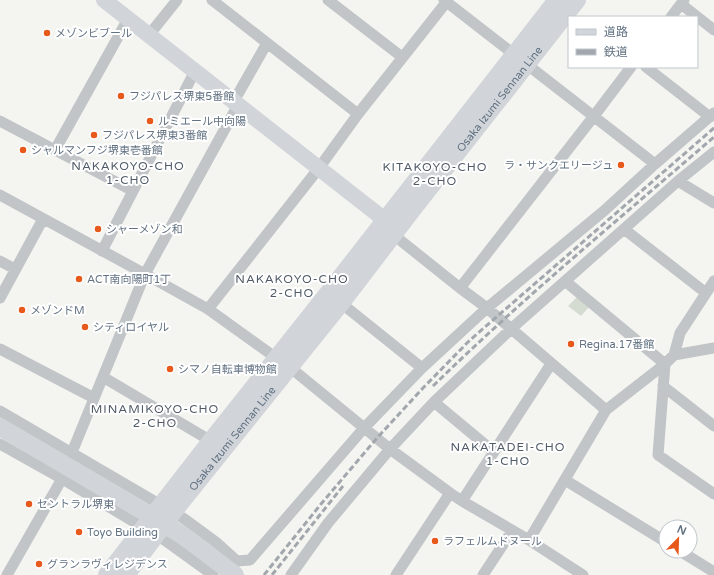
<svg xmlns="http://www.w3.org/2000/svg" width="714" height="575" viewBox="0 0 714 575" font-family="'Varela Round','Noto Sans JP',sans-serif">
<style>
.green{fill:#d4dbd1}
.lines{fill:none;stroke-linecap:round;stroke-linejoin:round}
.street{stroke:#c1c5c8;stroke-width:11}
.secondary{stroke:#d1d5da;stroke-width:16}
.primary{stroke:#d1d5da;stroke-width:18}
.rail{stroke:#a1a7ad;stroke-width:3;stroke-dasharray:6 3;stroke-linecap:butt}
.poi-dot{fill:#e8591c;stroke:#fff;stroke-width:1.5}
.labels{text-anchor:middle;stroke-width:4;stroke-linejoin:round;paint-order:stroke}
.poi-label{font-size:11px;fill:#627282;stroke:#fff;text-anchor:start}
.street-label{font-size:11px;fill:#627282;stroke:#fff}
.neighbourhood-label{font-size:12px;letter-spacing:1px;fill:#505b67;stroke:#fff}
</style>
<rect width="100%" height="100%" fill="#f4f4f0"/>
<path class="green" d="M577,297L589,307L581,316L568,306Z"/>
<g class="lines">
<path class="street" d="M212,0L358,114
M328,0L402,57
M444,0L655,164
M681,4L714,30
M671,17L684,0
M149,35L177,0
M646,67L710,117
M234,101L267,43
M0,121L133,191
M55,150L128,19
M678,181L714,203
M0,195L145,274L208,309L297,373L390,449L450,493L462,501L529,540L583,575
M391,229L400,240L460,288L487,308L606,410L529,540
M624,229L706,293
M102,251L195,71
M0,261L15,269
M565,281L665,364
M460,288L594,116L631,67
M0,298L43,219
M341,303L422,368
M208,309L319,168L358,114L448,0
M0,349L94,398
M674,355L714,348
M665,364L658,455L714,494
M103,377L211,441
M663,386L714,426
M434,402L494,452
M606,410L665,364L674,355L680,333L714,281
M0,411L183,518L217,543L237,561
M0,444L66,481L166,541L213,575
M565,480L666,542
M462,501L551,364
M680,551L714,572
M227,574L237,561L250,560L364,428L422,368L487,308L605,210L655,164L714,113
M7,575L59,484L145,274L238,105
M291,575L328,523L390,449L434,402L511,329L678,181L714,152
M396,575L450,493
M483,575L512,531"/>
<path class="secondary" d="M104,0L385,220"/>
<g class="primary">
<path d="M0,427L148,514L185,537L235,575"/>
<path d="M107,575L211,441L337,282L557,0"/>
<path id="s1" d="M126,575L173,512L341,303L412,210L577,0"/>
</g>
<path class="rail" d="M433,386C522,299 619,219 714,137
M264,575L321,504L377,438L423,388L470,340L714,128
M272,575L343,486"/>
</g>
<g class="poi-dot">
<circle cx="47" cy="33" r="4"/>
<circle cx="121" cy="96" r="4"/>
<circle cx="150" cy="121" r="4"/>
<circle cx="94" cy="135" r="4"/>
<circle cx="23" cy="150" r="4"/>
<circle cx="621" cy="165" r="4"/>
<circle cx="98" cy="229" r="4"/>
<circle cx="79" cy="279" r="4"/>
<circle cx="22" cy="310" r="4"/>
<circle cx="85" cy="327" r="4"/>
<circle cx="571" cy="344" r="4"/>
<circle cx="170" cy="369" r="4"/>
<circle cx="29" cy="504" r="4"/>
<circle cx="79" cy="532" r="4"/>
<circle cx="435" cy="541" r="4"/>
<circle cx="39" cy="564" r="4"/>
</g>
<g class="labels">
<g class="poi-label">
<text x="55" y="37">メゾンビブール</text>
<text x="129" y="100">フジパレス堺東5番館</text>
<text x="158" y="125">ルミエール中向陽</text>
<text x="102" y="139">フジパレス堺東3番館</text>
<text x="31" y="154">シャルマンフジ堺東壱番館</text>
<text x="613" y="169" text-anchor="end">ラ・サンクエリージュ</text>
<text x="106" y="233">シャーメゾン和</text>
<text x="87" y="283">ACT南向陽町1丁</text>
<text x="30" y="314">メゾンドM</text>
<text x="93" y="331">シティロイヤル</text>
<text x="579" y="348">Regina.17番館</text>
<text x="178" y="373">シマノ自転車博物館</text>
<text x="37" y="508">セントラル堺東</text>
<text x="87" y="536">Toyo Building</text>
<text x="443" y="545">ラフェルムドヌール</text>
<text x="47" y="568">グランラヴィレジデンス</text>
</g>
<g class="street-label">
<text dy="4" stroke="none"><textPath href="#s1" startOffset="605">Osaka Izumi Sennan Line</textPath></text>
<text dy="4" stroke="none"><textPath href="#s1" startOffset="173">Osaka Izumi Sennan Line</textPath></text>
</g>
<g class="neighbourhood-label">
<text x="128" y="170">NAKAKOYO-CHO<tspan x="128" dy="14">1-CHO</tspan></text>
<text x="435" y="171">KITAKOYO-CHO<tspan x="435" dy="14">2-CHO</tspan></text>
<text x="292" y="283">NAKAKOYO-CHO<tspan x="292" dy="14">2-CHO</tspan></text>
<text x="155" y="413">MINAMIKOYO-CHO<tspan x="155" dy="14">2-CHO</tspan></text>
<text x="508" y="451">NAKATADEI-CHO<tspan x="508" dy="14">1-CHO</tspan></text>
</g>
</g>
<rect x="568" y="16" width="130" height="52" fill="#ffffff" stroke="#c0c7cd"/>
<rect x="576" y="29" width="20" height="6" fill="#d1d5da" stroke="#c0c7cd"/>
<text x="604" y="36" font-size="12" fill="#627282">道路</text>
<rect x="576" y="49" width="20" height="6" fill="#a1a7ad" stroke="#c0c7cd"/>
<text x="604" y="56" font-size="12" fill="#627282">鉄道</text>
<g transform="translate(678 539) rotate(23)"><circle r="19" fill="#ffffff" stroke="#c0c7cd"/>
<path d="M0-3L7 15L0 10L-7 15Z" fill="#e8591c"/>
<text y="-6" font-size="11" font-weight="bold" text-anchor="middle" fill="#627282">N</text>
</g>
</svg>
